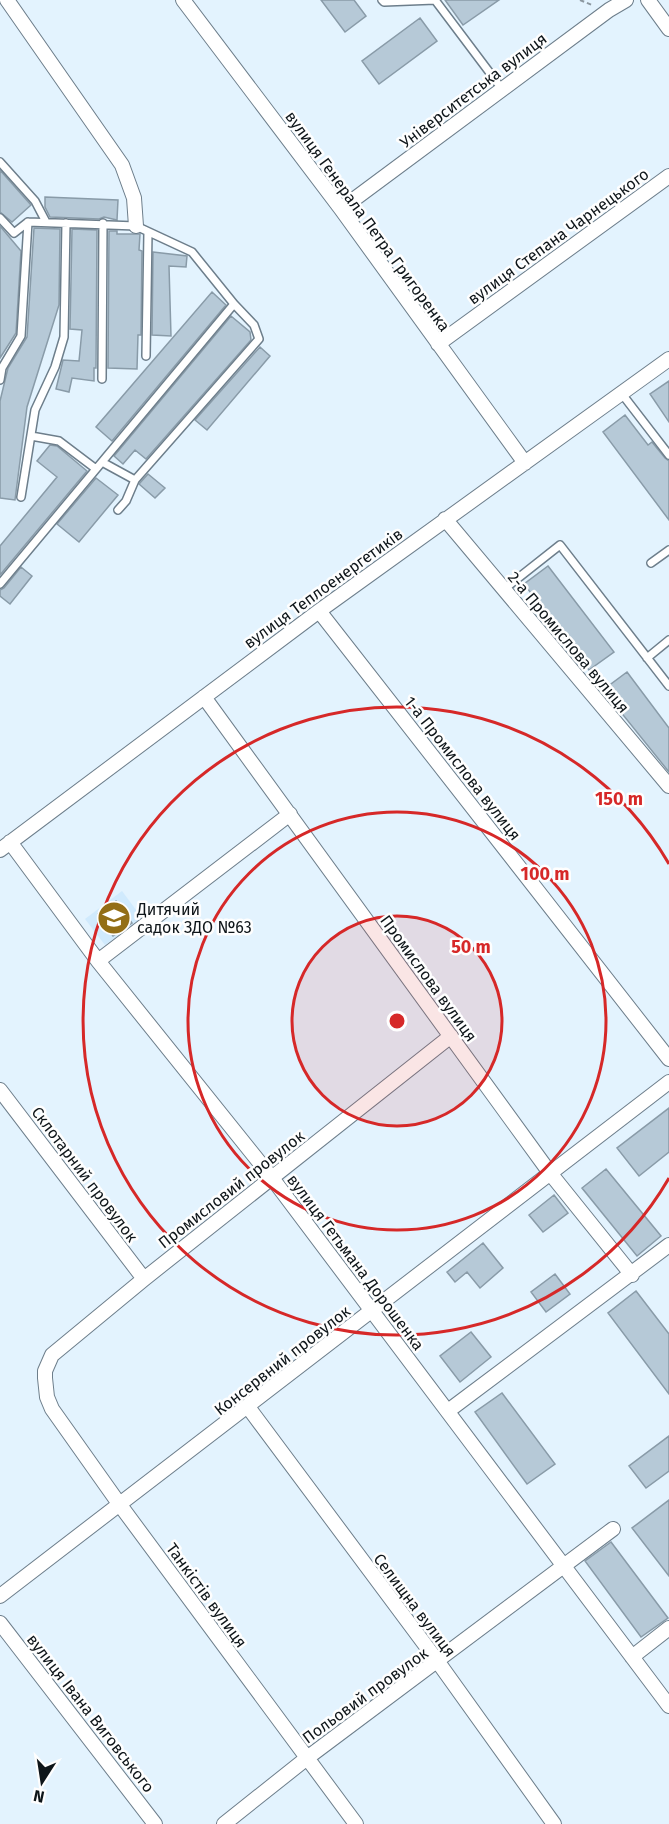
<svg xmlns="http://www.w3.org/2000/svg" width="669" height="1824" viewBox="0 0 669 1824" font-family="'Fira Sans',sans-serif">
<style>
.built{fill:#d0eafd}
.building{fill:#b6c9d7;stroke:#899ba8;stroke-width:1.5}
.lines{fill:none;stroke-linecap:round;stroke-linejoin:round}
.lane-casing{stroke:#6d7e8b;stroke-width:10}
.street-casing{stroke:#6d7e8b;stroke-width:16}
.path{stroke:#8c98a0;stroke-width:2;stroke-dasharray:4.5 3;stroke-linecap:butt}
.lane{stroke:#fff;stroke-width:7}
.street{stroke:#fff;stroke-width:14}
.ring{fill:none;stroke:#d62828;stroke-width:3}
.labels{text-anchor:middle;stroke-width:5;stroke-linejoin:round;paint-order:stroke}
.street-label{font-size:16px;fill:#0e1519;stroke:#fefefe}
.poi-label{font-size:16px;fill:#0e1519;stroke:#fefefe;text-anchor:start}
.centre{fill:#d62828;stroke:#fefefe;stroke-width:3}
.ring-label{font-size:18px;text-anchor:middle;font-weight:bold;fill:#d62828;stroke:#fefefe;stroke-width:5;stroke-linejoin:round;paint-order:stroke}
</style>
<rect width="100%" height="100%" fill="#e3f3fe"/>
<path class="built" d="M122,891L142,918L105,945L85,919Z"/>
<path class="building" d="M321,0H354L366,16L345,32Z
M445,0H499L463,25Z
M420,18L437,41L379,84L362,61Z
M0,170L31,205L12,222L0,212Z
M45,197L118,200L117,220L104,217L99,219L50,217L45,207Z
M0,226L21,251L16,333L0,358Z
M34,228L60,229L59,305L27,407L15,500L0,498V401L8,368L27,337Z
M72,229L97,230L96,368H94V381L72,378L69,392L56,389L63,360L79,361L82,330L70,329Z
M109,231H117V234H140L139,250L142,251L141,335H138L137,369L108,368Z
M153,252L187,256L186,267L169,266L171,336L152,335Z
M212,292L226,305L112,441L96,427Z
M231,316L250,332L251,340L146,459L135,450L123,464L114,456Z
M260,347L270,356L207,430L195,420Z
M669,381V422L650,394Z
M625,415L648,445L652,442L665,458L669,461V520L603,432Z
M50,445L57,446L87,471L0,575V546L57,477L37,461Z
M148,474L165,488L155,498L139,484Z
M96,478L118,495L79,542L57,524Z
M548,566L614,652L589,670L524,584Z
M21,567L32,576L10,604L0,596V590L4,588Z
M627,672L669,728V772L603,690Z
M116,901L132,923L113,936L98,914Z
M669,1108V1152L639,1176L617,1148Z
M606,1169L661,1236L637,1256L582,1188Z
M554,1195L568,1213L543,1232L529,1215Z
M483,1243L503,1268L480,1288L467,1272L455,1282L447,1272Z
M555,1274L570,1294L546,1312L531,1292Z
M636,1291L669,1334V1394L608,1313Z
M471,1332L491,1357L460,1382L440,1356Z
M502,1393L555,1464L527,1484L475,1412Z
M669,1436V1471L646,1488L629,1466Z
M669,1500V1576L632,1528Z
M611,1542L668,1618L641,1637L585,1561Z"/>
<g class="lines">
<defs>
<path id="lane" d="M382,0L384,2L435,0L502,89
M0,162L35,201L46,222
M0,218L14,233L28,222L136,226L192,252L234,304L0,584
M146,356L148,232
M102,379L103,223
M0,380L2,368L21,336L28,222
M622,394L669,455
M31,436L59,441L96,469
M102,462L135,480L259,339L254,325L234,304
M21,497L35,410L55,367L64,337L66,223
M118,510L126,501L135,480
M651,563L669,550
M503,590L560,545L669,686
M647,658L669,640"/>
<path id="street" d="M7,0L122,165L134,198L136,226
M183,0L341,209L525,463
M648,0L669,29
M341,209L609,10L626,0
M438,344L669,176
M445,519L669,786
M319,611L669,1059
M204,697L550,1173L632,1275
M10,842L98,961L272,1178L669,1706
M0,850L319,611L669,359
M98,961L290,814
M0,1090L144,1279
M248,1407L438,1662L554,1824
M448,1411L669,1245
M0,1596L669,1082
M0,1623L155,1824
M632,1657L669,1628
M224,1824L307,1758L613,1529
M356,1824L120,1505L52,1409L47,1397L45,1378V1371L52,1355L144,1279L451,1036"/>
</defs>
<use href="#lane" class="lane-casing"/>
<use href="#street" class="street-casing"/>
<path class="path" d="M580,0L592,5"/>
<use href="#lane" class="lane"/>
<use href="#street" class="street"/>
</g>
<circle cx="397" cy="1021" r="105" fill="#d62828" fill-opacity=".12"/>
<g class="ring">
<circle cx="397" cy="1021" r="105"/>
<circle cx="397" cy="1021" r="209"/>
<path d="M669 1178A314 314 0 1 1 669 864"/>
</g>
<defs>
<symbol id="school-disc" viewBox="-11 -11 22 22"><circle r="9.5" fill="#936e16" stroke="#fefefe"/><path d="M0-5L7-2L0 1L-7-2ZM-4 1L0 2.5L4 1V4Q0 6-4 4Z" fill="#fff"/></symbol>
</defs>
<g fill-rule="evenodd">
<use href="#school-disc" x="95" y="899" width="38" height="38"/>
</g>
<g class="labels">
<g class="street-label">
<text transform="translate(473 90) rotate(-37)" y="6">Університетська вулиця</text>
<text transform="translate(368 221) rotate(54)" y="6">вулиця Генерала Петра Григоренка</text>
<text transform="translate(558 236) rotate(-36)" y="6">вулиця Степана Чарнецького</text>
<text transform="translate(323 588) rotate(-36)" y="6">вулиця Теплоенергетиків</text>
<text transform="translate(569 642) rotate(50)" y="6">2-а Промислова вулиця</text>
<text transform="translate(463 768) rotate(52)" y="6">1-а Промислова вулиця</text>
<text transform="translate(429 978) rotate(54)" y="6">Промислова вулиця</text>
<text transform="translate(85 1174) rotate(53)" y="6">Склотарний провулок</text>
<text transform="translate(231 1189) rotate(-38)" y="6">Промисловий провулок</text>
<text transform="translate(356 1262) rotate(53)" y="6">вулиця Гетьмана Дорошенка</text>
<text transform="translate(282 1360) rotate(-38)" y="6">Консервний провулок</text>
<text transform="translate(207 1595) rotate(54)" y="6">Танкістів вулиця</text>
<text transform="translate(415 1605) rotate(53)" y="6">Селищна вулиця</text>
<text transform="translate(365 1695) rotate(-36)" y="6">Польовий провулок</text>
<text transform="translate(91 1713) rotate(52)" y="6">вулиця Івана Виговського</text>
</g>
<g class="poi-label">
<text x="137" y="915">Дитячий<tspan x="137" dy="18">садок ЗДО №63</tspan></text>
</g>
</g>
<circle cx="397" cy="1021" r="9" class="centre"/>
<g class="ring-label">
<text x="619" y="805">150 m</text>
<text x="545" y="880">100 m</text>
<text x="471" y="953">50 m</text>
</g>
<g transform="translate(42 1782) rotate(192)" stroke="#fefefe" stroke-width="4.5" paint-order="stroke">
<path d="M0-4.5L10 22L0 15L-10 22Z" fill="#0e1519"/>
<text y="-9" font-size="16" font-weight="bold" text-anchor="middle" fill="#0e1519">N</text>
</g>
</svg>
